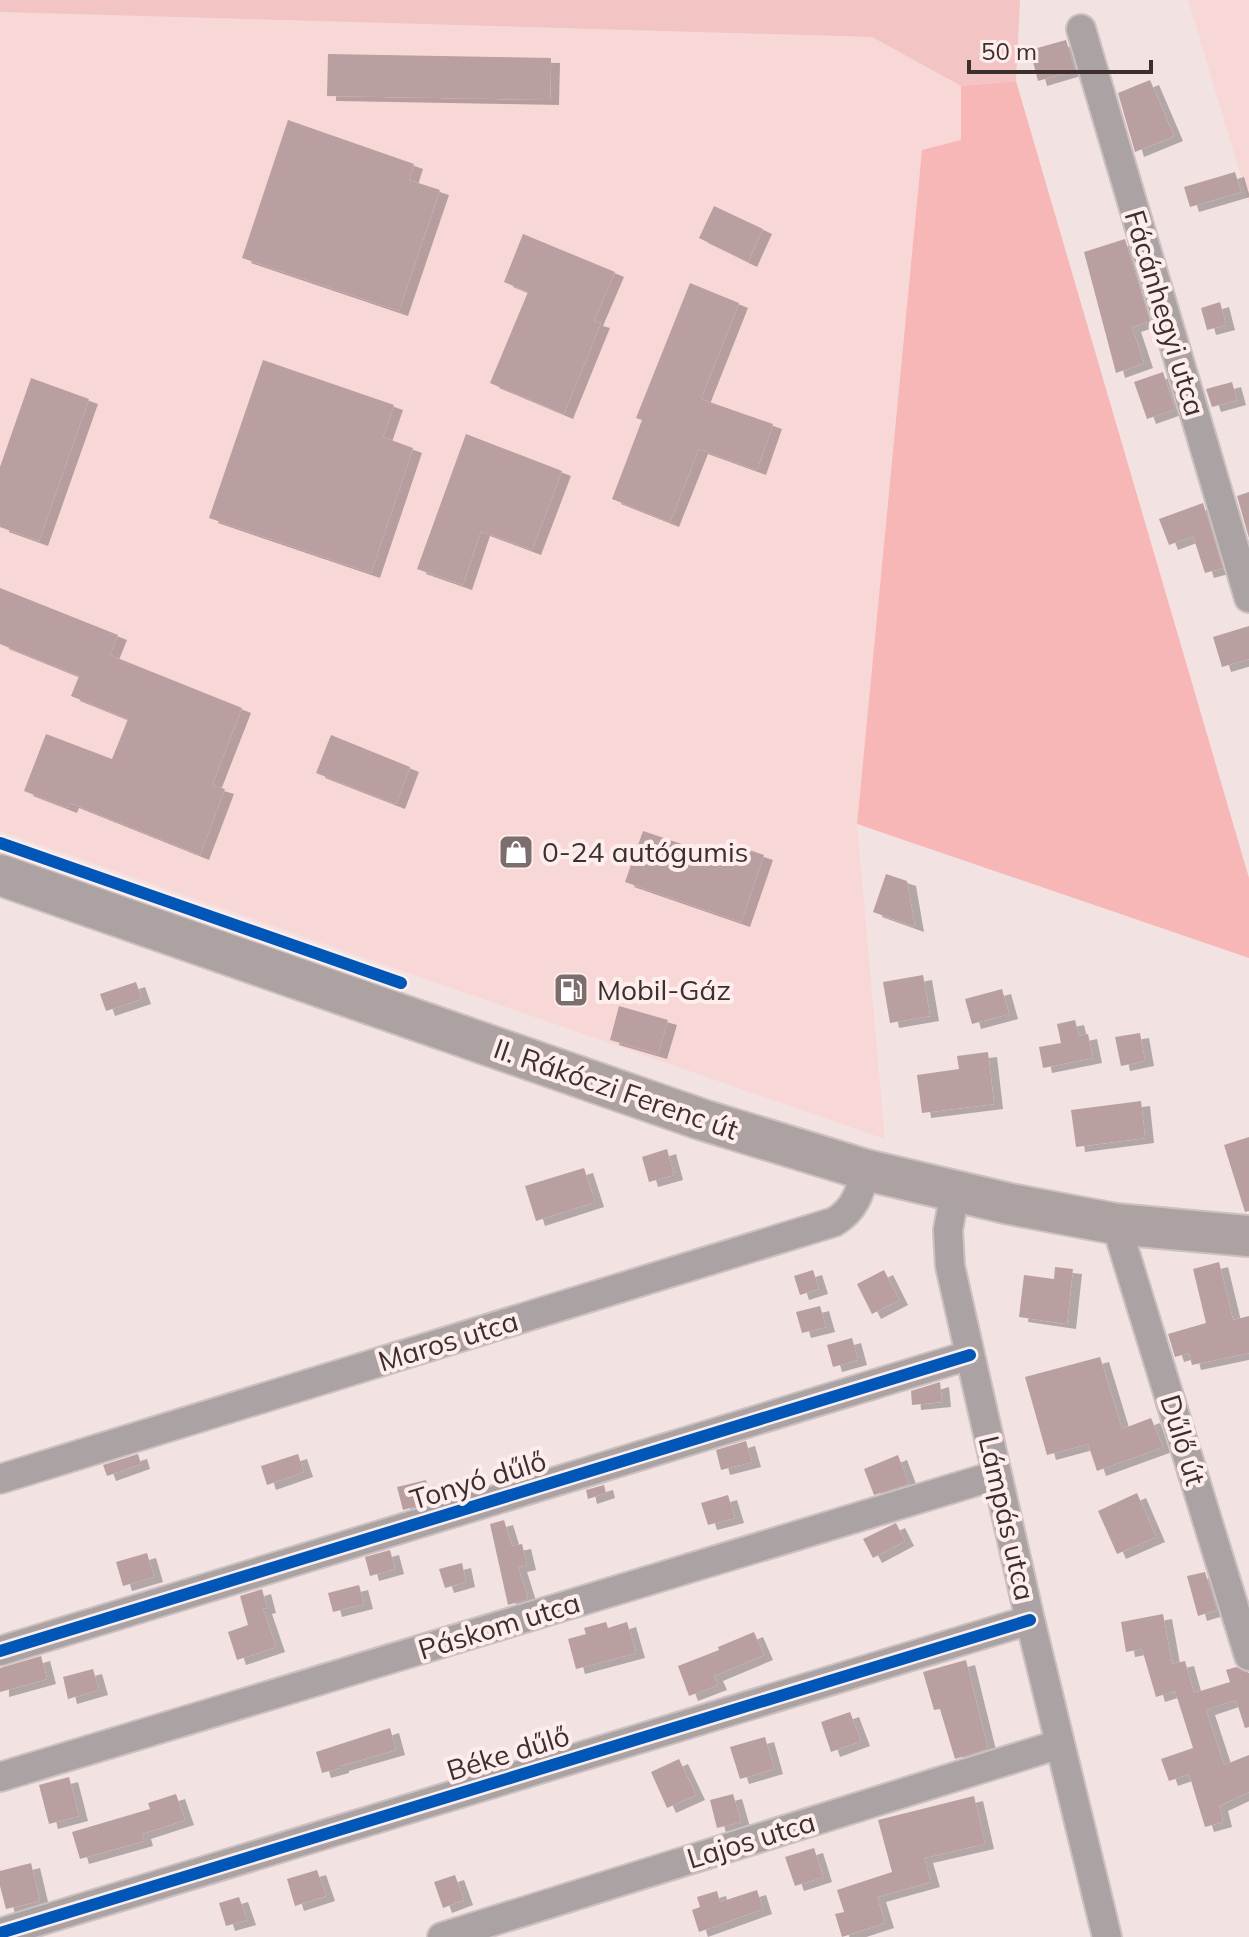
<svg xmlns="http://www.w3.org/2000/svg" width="1249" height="1937" viewBox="0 0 1249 1937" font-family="Mulish,sans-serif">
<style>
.built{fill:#f8d8d7}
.green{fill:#f2c5c4}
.forest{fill:#f8b7b7}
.building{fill:#b99fa0;filter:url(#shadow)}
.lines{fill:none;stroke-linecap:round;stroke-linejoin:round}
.street-casing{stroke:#cdc0c0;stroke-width:32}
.secondary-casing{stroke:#cdc0c0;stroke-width:44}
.street{stroke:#aba3a3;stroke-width:28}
.secondary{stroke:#aca2a1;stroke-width:40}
.cycleway-casing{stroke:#fdeeed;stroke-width:17}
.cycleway{stroke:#0057b8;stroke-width:12}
.labels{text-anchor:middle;stroke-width:8;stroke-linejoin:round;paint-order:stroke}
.street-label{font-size:28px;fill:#3d2f2e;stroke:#fdeeed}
.poi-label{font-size:28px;fill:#3d2f2e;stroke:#fdeeed;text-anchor:start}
</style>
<defs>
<filter id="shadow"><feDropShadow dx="9" dy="5" stdDeviation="0" flood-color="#0004"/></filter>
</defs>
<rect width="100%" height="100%" fill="#f3e2e2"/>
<path class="built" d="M1188,0H1249V203Z
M0,12L872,37L961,86L962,140L922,151L857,824L885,1139L0,831Z"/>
<path class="green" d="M0,0H1020L1016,81L961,86L872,37L0,12Z"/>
<path class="forest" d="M1016,81L1249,878V958L857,824L922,150L961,140V86Z"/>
<path class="building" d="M1066,40L1075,70L1038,81L1030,50Z
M328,54L551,58L550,100L327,96Z
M1150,80L1174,136L1135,152L1118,93Z
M288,120L414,164L409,180L440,190L399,311L242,258Z
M1235,172L1241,192L1190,207L1184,187Z
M714,206L763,229L748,262L699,238Z
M523,234L615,272L594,321L601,323L564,414L490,383L528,292L504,282Z
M1125,239L1150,321L1132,327L1144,363L1116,373L1084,252Z
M690,283L739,303L701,399L773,424L757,470L699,449L670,522L612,499L642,420L636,418Z
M1220,302L1226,325L1207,330L1201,308Z
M263,360L394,405L383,437L413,448L371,573L209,518Z
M1163,372L1175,409L1147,419L1134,382Z
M31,378L89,399L39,541L0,527V467Z
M1232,382L1237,400L1212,407L1206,389Z
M466,434L562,471L532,550L481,531L463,585L417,569Z
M1249,492V538L1237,496Z
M1203,503L1223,568L1205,573L1193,536L1169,545L1159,519Z
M0,588L118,635L110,655L242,708L212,785L225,789L200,855L70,803L68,808L24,791L46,734L112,759L128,719L71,696L79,676L0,644Z
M1249,626V659L1222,667L1213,637Z
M331,735L410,767L396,804L316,773Z
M643,831L724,858L729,843L764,855L741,922L625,882Z
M886,874L907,881L915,927L873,912Z
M923,975L930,1016L890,1023L883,982Z
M136,982L142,999L106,1011L100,994Z
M1002,989L1009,1014L972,1024L965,999Z
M619,1006L668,1020L658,1054L610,1040Z
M1075,1020L1079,1036L1088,1034L1093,1058L1043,1068L1039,1047L1061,1043L1057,1024Z
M1140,1033L1145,1061L1121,1066L1115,1037Z
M988,1052L994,1104L922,1113L917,1075L959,1069L957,1056Z
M1141,1101L1145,1138L1076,1147L1071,1110Z
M1249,1137V1211L1245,1212L1224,1145Z
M667,1149L674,1175L649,1182L642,1157Z
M584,1168L595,1202L536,1221L525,1186Z
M1219,1262L1233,1320L1249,1316V1353L1192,1365L1189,1353L1175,1357L1168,1334L1206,1323L1193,1269Z
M1055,1267L1073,1269L1067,1324L1019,1317L1024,1275L1054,1279Z
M813,1270L819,1289L800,1295L794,1276Z
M884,1270L899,1300L872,1314L857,1284Z
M820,1306L826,1327L802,1333L796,1312Z
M852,1338L858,1360L833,1367L827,1345Z
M1100,1357L1122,1429L1151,1418L1163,1447L1097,1471L1088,1444L1047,1455L1025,1377Z
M940,1382L942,1402L912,1405L911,1391Z
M746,1441L752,1462L721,1470L716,1450Z
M138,1454L141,1464L107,1476L103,1465Z
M298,1454L304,1472L267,1485L261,1466Z
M898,1455L909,1484L874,1495L864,1469Z
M426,1480L431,1502L403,1510L397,1487Z
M604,1485L606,1493L588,1499L586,1490Z
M1137,1493L1156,1537L1117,1554L1098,1511Z
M728,1495L735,1518L708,1525L701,1503Z
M504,1520L512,1546L522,1544L527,1565L518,1567L528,1599L508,1605L490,1524Z
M896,1523L905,1541L873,1558L863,1539Z
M390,1550L395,1569L370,1576L365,1557Z
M147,1553L154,1577L123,1586L116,1562Z
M462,1563L466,1582L445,1588L439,1569Z
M1205,1572L1217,1610L1198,1616L1187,1576Z
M359,1585L364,1604L333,1612L328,1593Z
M262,1589L267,1608L263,1609L276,1647L237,1660L228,1632L248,1625L240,1596Z
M1163,1614L1172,1664L1185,1661L1194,1693L1230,1682L1226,1670L1236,1667L1249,1673V1727L1245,1728L1236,1700L1206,1710L1224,1765L1249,1755V1792L1219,1806L1223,1822L1205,1827L1189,1774L1169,1781L1161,1759L1193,1748L1175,1691L1156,1697L1142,1649L1126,1652L1121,1622Z
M606,1622L608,1628L627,1622L636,1653L576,1669L568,1639L586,1634L584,1628Z
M754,1632L764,1655L714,1676L718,1685L689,1696L678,1666L719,1650L718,1647Z
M41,1656L47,1679L0,1692V1668Z
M966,1660L988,1749L955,1759L940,1709L934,1710L923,1672Z
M93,1669L99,1690L68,1699L63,1677Z
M850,1712L861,1741L831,1752L821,1722Z
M390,1728L396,1750L340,1766V1768L322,1773L316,1752Z
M765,1737L774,1769L740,1779L730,1747Z
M679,1759L696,1795L667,1808L651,1772Z
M69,1777L79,1816L49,1824L39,1785Z
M176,1794L185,1820L142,1834L144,1841L80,1859L72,1832L150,1809L148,1803Z
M733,1794L741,1822L717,1828L710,1800Z
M974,1796L985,1844L924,1858L931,1882L877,1897L885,1923L842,1937L835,1914L844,1912L837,1890L892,1872L878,1820Z
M814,1848L823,1877L795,1886L785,1857Z
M31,1863L40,1901L6,1909L0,1886V1871Z
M317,1870L326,1896L295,1906L287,1879Z
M455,1875L464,1900L443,1908L434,1882Z
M757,1890L763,1909L699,1932L692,1910L700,1907L697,1897L717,1891L720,1902Z
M239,1897L247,1920L226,1926L219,1903Z"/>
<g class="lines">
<defs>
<path id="street" d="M1081,29L1249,598
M955,1191L948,1230L950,1266L1030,1620L1107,1937
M1116,1224L1249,1656
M0,1479L834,1222C855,1210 860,1192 866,1170
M0,1651L970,1355
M0,1777L997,1475
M0,1933L1030,1620
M442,1937L1060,1744"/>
<path id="secondary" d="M0,875L703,1120L866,1170L1010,1204L1116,1224L1249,1236"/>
</defs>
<use href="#street" class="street-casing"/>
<use href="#secondary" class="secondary-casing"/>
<use href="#street" class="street"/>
<use href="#secondary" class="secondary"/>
<defs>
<path id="cycleway" d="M0,843L401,983
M0,1651L970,1355
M0,1933L1030,1620"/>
</defs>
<use href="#cycleway" class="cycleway-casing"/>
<use href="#cycleway" class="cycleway"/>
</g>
<defs>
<symbol id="shop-square" viewBox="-11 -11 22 22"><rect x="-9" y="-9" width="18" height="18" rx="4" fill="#7d6e6d" stroke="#fdeeed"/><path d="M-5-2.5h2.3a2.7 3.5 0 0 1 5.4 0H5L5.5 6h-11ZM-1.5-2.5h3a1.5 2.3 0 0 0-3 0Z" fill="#fff"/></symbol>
<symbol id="fuel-square" viewBox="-11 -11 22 22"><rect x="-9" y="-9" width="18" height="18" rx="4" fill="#7d6e6d" stroke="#fdeeed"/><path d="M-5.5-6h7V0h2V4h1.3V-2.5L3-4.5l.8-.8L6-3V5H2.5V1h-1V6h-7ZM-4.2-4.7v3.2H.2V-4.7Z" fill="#fff"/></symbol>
</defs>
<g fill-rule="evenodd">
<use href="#shop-square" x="496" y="832" width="40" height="40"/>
<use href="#fuel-square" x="551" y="970" width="40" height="40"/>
</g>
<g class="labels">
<g class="street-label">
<text transform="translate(1165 313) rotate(73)" y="10">Fácánhegyi utca</text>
<text transform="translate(616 1089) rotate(19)" y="10">II. Rákóczi Ferenc út</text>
<text transform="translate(448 1341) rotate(-17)" y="10">Maros utca</text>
<text transform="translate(1183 1440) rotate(73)" y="10">Dűlő út</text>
<text transform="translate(478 1480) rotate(-17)" y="10">Tonyó dűlő</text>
<text transform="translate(1007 1518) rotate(77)" y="10">Lámpás utca</text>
<text transform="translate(499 1626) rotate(-17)" y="10">Páskom utca</text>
<text transform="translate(508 1753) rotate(-17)" y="10">Béke dűlő</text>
<text transform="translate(751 1840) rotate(-17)" y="10">Lajos utca</text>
</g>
<g class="poi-label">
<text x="542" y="862">0-24 autógumis</text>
<text x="597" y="1000">Mobil-Gáz</text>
</g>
</g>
<path d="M969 60v12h182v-12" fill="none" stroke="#3d2f2e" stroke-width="4"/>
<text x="981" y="60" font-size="24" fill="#3d2f2e" stroke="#fdeeed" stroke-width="6" paint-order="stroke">50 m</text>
</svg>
